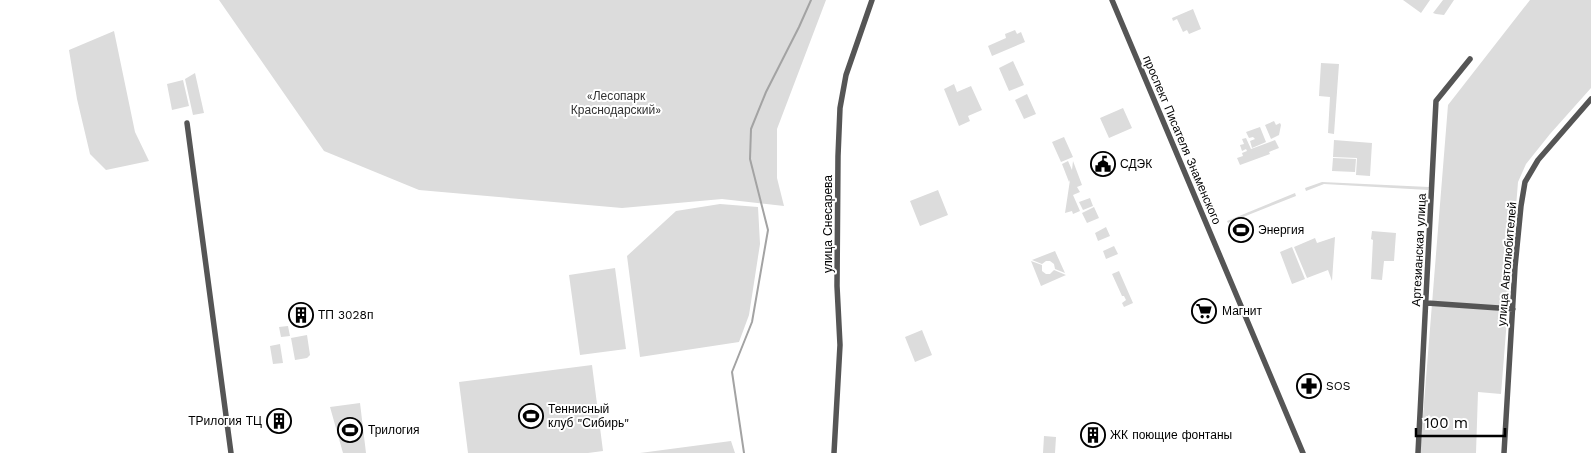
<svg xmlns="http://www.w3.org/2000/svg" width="1591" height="453" viewBox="0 0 1591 453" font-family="'Work Sans',sans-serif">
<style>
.green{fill:#dcdcdc}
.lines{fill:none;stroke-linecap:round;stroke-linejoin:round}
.stream{stroke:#a3a3a3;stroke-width:2}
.minor{stroke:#555;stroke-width:5.5}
.labels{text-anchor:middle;stroke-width:4;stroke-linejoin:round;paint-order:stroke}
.park-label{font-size:12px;fill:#333;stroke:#fff}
.street-label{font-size:12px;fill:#000;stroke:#fff}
.poi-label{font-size:12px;fill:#000;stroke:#fff;text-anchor:start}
</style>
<rect width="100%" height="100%" fill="#fff"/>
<path class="green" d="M219,0H826L777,129V178L784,206L722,199L622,208L419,190L324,151Z
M1403,0H1430L1421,13Z
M1443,0H1454L1444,15L1436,14L1433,13Z
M1530,0H1591V88L1550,134L1526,164L1518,182L1501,394L1478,392L1476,453H1420L1448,105Z
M1193,9L1201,29L1189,34L1187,30L1183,32L1177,19L1173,21L1172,18Z
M1015,30L1017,34L1021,32L1025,42L992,56L988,46L1006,38L1005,34Z
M114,31L135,132L149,161L106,170L90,154L77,99L69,50Z
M1013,61L1024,85L1009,91L999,68Z
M1321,63L1339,64L1334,134L1328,133L1330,97L1319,96Z
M195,73L204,113L193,115L185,79Z
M183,80L189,106L172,110L167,84Z
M954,84L957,92L971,86L982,110L968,116L970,121L959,126L944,89Z
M1027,94L1036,114L1024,119L1015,100Z
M1123,108L1132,128L1109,138L1100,118Z
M1274,121L1276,125L1280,123L1281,125L1279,135L1271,139L1265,125Z
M1260,127L1266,142L1252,148L1250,141L1255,139L1253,137L1249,138L1246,132Z
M1064,137L1073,157L1061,162L1052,142Z
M1246,138L1251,149L1275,140L1279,148L1269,152L1270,154L1240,165L1237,158L1243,156L1242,153L1247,151L1246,149L1242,151L1240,145L1244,144L1242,139Z
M1334,140L1372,143L1370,176L1356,175L1357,158L1333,157Z
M1333,158L1356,159L1355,172L1332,171Z
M1068,161L1072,170L1073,161L1082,185L1077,187L1080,192L1073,195L1080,211L1073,214L1072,211L1065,213L1070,180L1069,182L1062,164Z
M1322,182L1429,187L1428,190L1324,184L1306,191L1305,188Z
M938,190L948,215L920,226L910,201Z
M1295,193L1296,196L1228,223L1227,221Z
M1090,198L1093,206L1083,210L1079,202Z
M720,204L758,207L760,244L749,315L739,342L640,357L627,256L676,211Z
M1094,207L1099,218L1087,223L1082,213Z
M1106,227L1110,236L1098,241L1095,233Z
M1372,231L1396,233L1394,261H1384L1382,280L1371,279L1373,240L1371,239Z
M1335,237L1332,281L1328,270L1307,278L1294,247L1315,238L1317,243Z
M1114,246L1118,254L1106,259L1103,251Z
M1292,247L1305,279L1292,284L1280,252Z
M1055,251L1065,273L1055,269L1054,264L1050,261H1046L1042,264L1032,260Z
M1031,261L1042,265V271L1046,274H1050L1054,270L1066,275L1041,286Z
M615,268L626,349L580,355L569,275Z
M1119,271L1133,303L1124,307L1122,303L1126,300L1124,296H1122L1112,274Z
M288,326L290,336L281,337L279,327Z
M922,330L932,355L915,362L905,337Z
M307,335L310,355L307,358L295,360L291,338Z
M280,344L283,363L273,364L270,346Z
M592,365L603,451L588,453H468L459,382Z
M360,403L366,453H343L330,407Z
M1044,436L1056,437L1055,453H1043Z
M731,441L735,453H640Z"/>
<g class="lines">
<path class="stream" d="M744,453L732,372L752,322L768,230L750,159L751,129L766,92L799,27L811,0"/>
<path class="minor" d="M1112,0L1303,453
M187,123L231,453
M1427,303L1513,309
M834,453L840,345L837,286L838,156L840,108L846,75L872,0
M1418,453L1436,101L1470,59
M1504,453L1515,267L1521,206L1525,182L1538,160L1591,99"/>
</g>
<defs>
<symbol id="civic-ring" viewBox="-11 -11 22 22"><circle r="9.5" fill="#fff" stroke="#000" stroke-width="1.5"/><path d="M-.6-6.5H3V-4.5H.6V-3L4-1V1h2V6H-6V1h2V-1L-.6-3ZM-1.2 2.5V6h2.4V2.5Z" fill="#000"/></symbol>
<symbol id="stadium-ring" viewBox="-11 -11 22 22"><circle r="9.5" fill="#fff" stroke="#000" stroke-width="1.5"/><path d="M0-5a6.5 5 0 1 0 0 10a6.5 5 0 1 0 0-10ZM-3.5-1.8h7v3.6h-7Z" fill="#000"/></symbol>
<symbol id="supermarket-ring" viewBox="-11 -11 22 22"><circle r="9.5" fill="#fff" stroke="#000" stroke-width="1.5"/><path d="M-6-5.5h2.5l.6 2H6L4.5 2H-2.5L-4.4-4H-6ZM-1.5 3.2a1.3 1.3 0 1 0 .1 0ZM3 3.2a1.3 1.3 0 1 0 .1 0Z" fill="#000"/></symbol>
<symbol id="building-ring" viewBox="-11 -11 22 22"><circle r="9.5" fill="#fff" stroke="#000" stroke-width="1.5"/><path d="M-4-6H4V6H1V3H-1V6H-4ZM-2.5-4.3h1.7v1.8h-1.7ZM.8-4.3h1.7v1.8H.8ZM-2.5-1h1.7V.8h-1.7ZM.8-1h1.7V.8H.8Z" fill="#000"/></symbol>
<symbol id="pharmacy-ring" viewBox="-11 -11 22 22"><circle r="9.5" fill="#fff" stroke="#000" stroke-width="1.5"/><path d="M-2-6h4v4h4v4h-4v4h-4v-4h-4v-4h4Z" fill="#000"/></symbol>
</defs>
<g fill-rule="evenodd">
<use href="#civic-ring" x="1089" y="150" width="28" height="28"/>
<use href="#stadium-ring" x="1227" y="216" width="28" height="28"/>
<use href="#supermarket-ring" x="1190" y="297" width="28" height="28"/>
<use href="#building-ring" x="287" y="301" width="28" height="28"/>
<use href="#pharmacy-ring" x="1295" y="372" width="28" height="28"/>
<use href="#stadium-ring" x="517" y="402" width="28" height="28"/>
<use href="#building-ring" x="265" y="407" width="28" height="28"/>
<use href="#stadium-ring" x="336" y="416" width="28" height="28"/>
<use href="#building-ring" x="1079" y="421" width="28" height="28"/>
</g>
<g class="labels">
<g class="park-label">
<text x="616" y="100">«Лесопарк<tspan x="616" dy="14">Краснодарский»</tspan></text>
</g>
<g class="street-label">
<text transform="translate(1182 140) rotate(67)" y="4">проспект Писателя Знаменского</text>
<text transform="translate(828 224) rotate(-90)" y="4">улица Снесарева</text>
<text transform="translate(1419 250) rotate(-87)" y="4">Артезианская улица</text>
<text transform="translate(1507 264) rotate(-85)" y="4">улица Автолюбителей</text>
</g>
<g class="poi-label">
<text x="1120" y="168">СДЭК</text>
<text x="1258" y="234">Энергия</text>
<text x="1222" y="315">Магнит</text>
<text x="318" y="319">ТП 3028п</text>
<text x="1326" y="390">SOS</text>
<text x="548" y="413">Теннисный<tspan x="548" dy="14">клуб "Сибирь"</tspan></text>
<text x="262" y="425" text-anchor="end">ТРилогия ТЦ</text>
<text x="368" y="434">Трилогия</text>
<text x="1110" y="439">ЖК поющие фонтаны</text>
</g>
</g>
<path d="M1416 428v8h89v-8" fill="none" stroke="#000000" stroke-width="2.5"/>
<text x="1424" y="428" font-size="15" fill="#000000" stroke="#ffffff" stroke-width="4" paint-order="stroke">100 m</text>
</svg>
